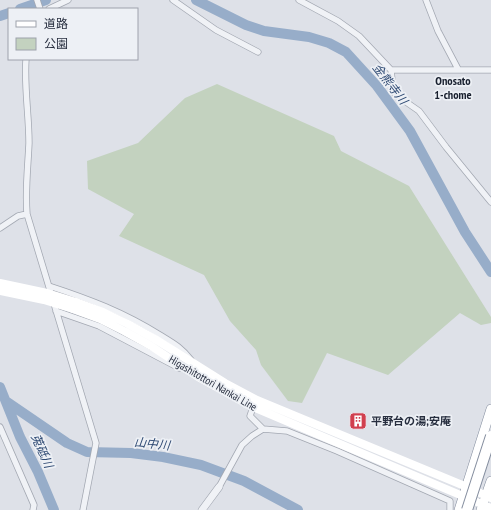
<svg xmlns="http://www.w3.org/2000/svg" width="491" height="510" viewBox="0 0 491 510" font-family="'PT Sans Narrow','Noto Sans JP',sans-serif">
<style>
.green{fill:#c3d2bf}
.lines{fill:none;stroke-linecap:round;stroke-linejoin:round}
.river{stroke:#97adc9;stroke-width:10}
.minor-casing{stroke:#a3a8b2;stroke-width:7}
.tertiary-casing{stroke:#a3a8b2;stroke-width:8}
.trunk-casing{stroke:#858e9f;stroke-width:10}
.minor{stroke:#f0f2f6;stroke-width:5.5}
.tertiary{stroke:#f0f2f6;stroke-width:7}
.secondary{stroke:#fff;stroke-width:8}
.trunk{stroke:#fff;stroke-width:9}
.motorway-bridge-casing{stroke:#858e9f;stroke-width:12;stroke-linecap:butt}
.secondary-bridge{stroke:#fff;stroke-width:8}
.motorway-bridge{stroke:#fff;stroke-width:10}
.labels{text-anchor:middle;stroke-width:3.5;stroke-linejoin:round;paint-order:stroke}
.street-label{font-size:11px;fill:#272e3f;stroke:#edf0f5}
.poi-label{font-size:11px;font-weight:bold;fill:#272e3f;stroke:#edf0f5;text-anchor:start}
.neighbourhood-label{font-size:12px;font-weight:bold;fill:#19202f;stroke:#edf0f5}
.water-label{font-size:12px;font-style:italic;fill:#304b74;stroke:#edf0f5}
</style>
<rect width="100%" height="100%" fill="#dee1e8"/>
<path class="green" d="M217,84L334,136L341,151L409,186L491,317V323L481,325L460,313L388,375L327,353L302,403L288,401L261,365L256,350L230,321L204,275L119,236L134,214L88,189L87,161L138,143L185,98Z"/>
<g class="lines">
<path class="river" d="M196,0L246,25L264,31L309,37L329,43L346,52L377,86L410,131L465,232L491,272
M20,9L46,0
M0,16L9,13
M0,387L20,437L38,472L54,510
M7,402L67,443L87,452L131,453L163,457L201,465L244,481L298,510"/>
<defs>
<path id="minor" d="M37,0L40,9
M173,0L216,30L258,52
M299,0L338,21L359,36L391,70L393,89L396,95L419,111L446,147L491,202
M426,0L438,31L458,69
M49,9L68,0
M26,59C24,87 29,115 29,143C28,166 25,190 27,214L96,443L83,510
M391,70H491
M0,228L18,216L27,214
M49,286C89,299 123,312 160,335C173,343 181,347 191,360
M56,311L99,326L179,368
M253,407L250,416L263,429L287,431L337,451L450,501V510
M0,427L34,505L33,510
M219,487L242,445L252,436L263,429"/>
<path id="tertiary" d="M202,510L219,487"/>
<path id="trunk" d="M459,510L491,409
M481,510L491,481"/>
</defs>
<use href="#minor" class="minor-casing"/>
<use href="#tertiary" class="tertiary-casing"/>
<use href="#trunk" class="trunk-casing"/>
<use href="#minor" class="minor"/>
<use href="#tertiary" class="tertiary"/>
<path class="secondary" d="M76,302L103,312L128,324L155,339L225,383L257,400L467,487L491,498
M73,309L100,319L124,331L151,346L198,377L253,407L491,508"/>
<use href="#trunk" class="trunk"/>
<defs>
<path id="motorway-bridge" d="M467,510L491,436"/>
</defs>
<use href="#motorway-bridge" class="motorway-bridge-casing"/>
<path class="secondary-bridge" d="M0,283L47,293L76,302
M0,291L44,300L73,309"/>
<use href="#motorway-bridge" class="motorway-bridge"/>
</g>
<defs>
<symbol id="building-square" viewBox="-11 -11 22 22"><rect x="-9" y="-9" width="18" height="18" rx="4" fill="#d13f4e" stroke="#edf0f5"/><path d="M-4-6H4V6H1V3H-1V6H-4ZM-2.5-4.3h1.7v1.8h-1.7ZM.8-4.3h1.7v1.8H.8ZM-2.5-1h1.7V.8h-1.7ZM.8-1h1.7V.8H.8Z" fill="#fff"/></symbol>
</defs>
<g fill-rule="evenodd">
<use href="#building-square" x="348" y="411" width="20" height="20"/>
</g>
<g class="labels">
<g class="street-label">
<text transform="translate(213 383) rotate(30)" y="4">Higashitottori Nankai Line</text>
</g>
<g class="poi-label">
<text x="371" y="425">平野台の湯;安庵</text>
</g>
<g class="neighbourhood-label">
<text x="453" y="85">Onosato<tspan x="453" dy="14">1-chome</tspan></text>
</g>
<g class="water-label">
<text transform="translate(390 84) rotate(52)" y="4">金熊寺川</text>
<text transform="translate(152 444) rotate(6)" y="4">山中川</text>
<text transform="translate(42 451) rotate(66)" y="4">莵砥川</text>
</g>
</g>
<rect x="8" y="8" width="130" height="52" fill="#edf0f5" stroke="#9ea2ac"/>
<rect x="16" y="21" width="20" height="6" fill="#ffffff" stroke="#9ea2ac"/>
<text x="44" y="28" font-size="12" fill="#272e3f">道路</text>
<rect x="16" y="38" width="20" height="12" fill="#c3d2bf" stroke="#9ea2ac"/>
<text x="44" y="48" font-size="12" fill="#272e3f">公園</text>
</svg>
